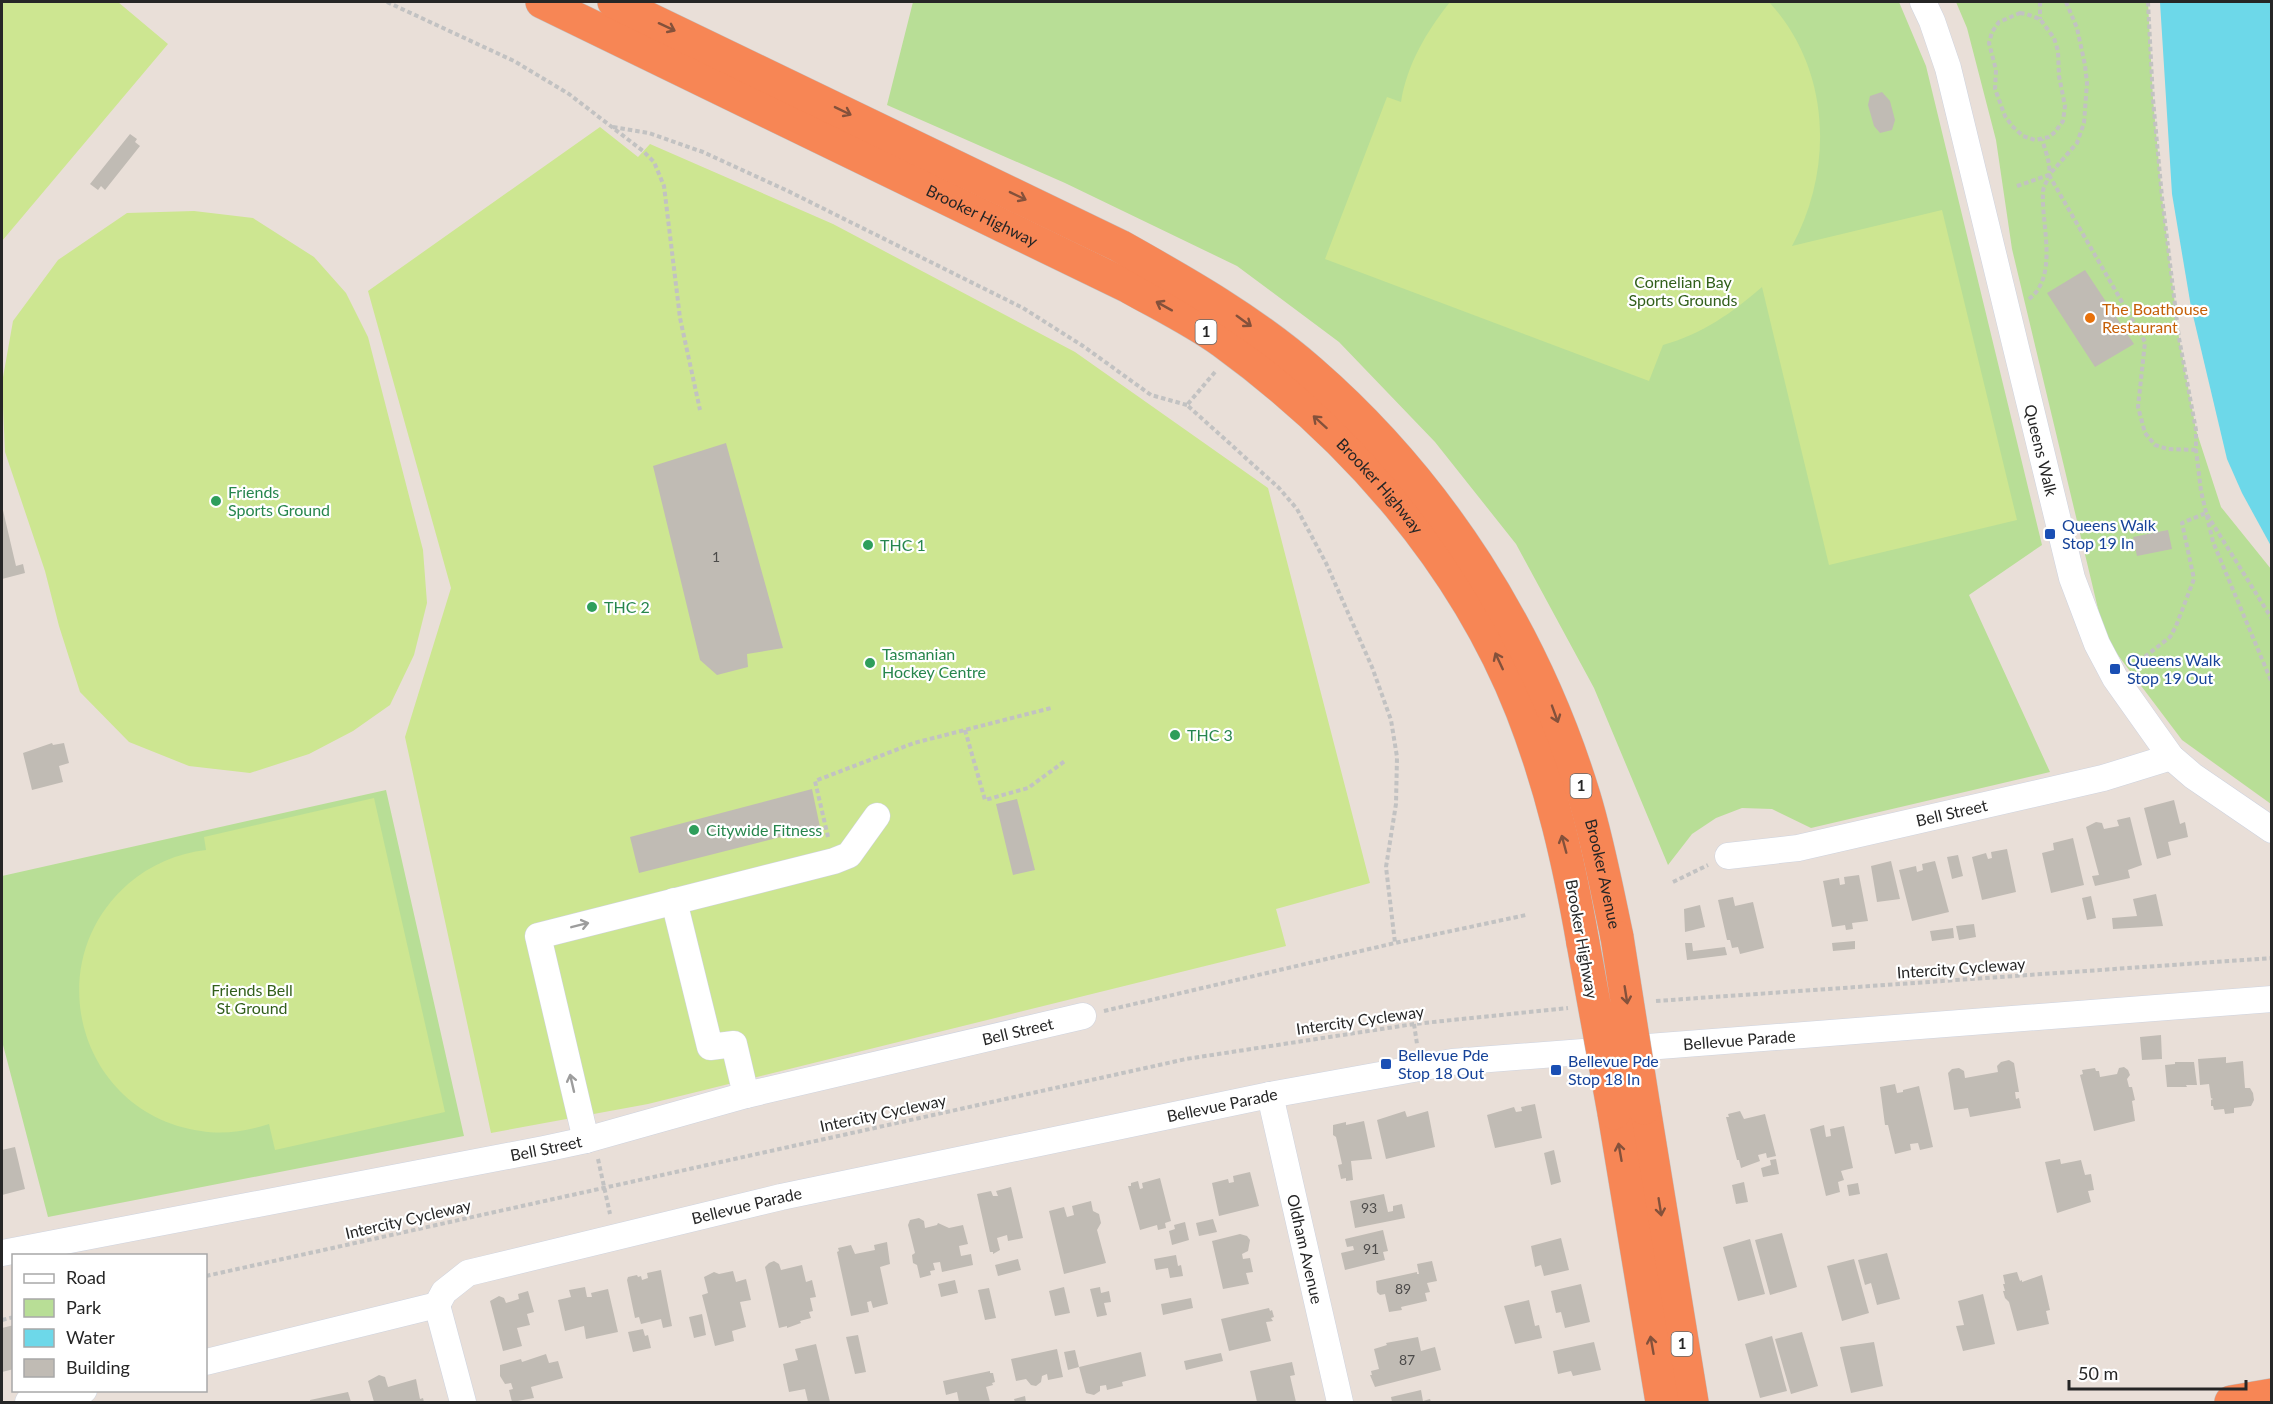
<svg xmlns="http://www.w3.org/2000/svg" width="2273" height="1404" viewBox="0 0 2273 1404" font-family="Lato,sans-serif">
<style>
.green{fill:#b8de96}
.pitch{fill:#cde691}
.water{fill:#6dd8e9}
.building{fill:#c0bbb4}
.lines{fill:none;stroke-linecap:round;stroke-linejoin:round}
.minor-casing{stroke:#ced3df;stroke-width:27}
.highway-casing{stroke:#c2c2c2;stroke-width:34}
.path{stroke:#c2c2c2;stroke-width:4;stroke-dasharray:4.5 3;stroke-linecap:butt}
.minor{stroke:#fff;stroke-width:26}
.highway{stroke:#f78655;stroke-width:33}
.highway-bridge-casing{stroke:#c2c2c2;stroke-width:34;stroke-linecap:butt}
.highway-bridge{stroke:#f78655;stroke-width:33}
.oneway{stroke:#84513b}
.oneway2{stroke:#9d9d9d}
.food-dot{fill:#e8710a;stroke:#fff;stroke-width:2}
.leisure-dot{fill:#2e9e5b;stroke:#fff;stroke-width:2}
.transit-dot{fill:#1a4fb4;stroke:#fff;stroke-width:2}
.labels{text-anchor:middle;stroke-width:4.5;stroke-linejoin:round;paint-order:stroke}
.number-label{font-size:14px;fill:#4c4b4a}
.shield{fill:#fff;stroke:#676767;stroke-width:1.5}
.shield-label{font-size:15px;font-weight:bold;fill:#262626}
.street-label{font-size:16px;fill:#262626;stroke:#fff}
.park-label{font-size:16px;fill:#325f1b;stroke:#fff}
.food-label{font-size:16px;fill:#c56008;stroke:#fff;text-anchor:start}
.leisure-label{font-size:16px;fill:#27864d;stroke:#fff;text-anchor:start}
.transit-label{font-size:16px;fill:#164399;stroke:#fff;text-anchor:start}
</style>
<rect width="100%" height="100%" fill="#e9dfd8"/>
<path class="green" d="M913,2H1899L1926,66L2042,545L1969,595L2050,772L1811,828L1772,809L1742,808L1716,818L1692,834L1668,865L1594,688L1516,544L1435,442L1339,342L1237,266L1065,183L887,105Z
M1956,2H2148L2153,99L2162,197L2179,338L2196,430L2221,507L2271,569V804L2182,740L2105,638L2012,249L1996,140L1967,28Z
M386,790L464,1136L48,1217L2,1041V876Z"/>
<path class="pitch" d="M2,2H118L168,44L2,241Z
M1450,2H1769C1831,69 1834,169 1792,246L1942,210L2017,520L1829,565L1762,287C1732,313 1702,334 1663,345L1649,381L1325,259L1387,97L1401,102C1407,64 1427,31 1450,2Z
M600,127L638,157L650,144L833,224L1075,352L1268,488L1370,883L1276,909L1286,946L648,1104L491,1133L405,737L451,588L368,291Z
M194,211L253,218L314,257L346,293L368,337L423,550L427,603L414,655L390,705L353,731L309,754L250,773L189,766L129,742L80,692L59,626L45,571L5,452L2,383L13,321L58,260L127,213Z
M374,798L445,1112L275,1150L269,1124C247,1131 224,1135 201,1131C80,1114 37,964 128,884C150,865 178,853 206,850L204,837Z"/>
<path class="water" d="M2160,2H2271V546L2242,493L2227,459L2191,307L2172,194Z"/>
<path class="building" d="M1882,92L1890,101L1895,120L1892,130L1880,133L1874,126L1868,105L1870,96Z
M130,134L137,139L135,142L140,146L105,190L101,186L98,190L90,184Z
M2085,270L2134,344L2095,367L2047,293Z
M726,443L783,648L747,654L748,667L717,675L700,660L653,466Z
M2,506L16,566L23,564L25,573L2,579Z
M2168,530L2172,549L2137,556L2133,537Z
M52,743L53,745L64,743L69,763L59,766L63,782L32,790L23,753Z
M812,789L820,827L639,873L630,837Z
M1017,799L1035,870L1013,875L996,804Z
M2174,800L2180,824L2185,822L2188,837L2168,842L2171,855L2157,859L2144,808Z
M2130,817L2142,865L2128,870L2130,878L2095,886L2092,876L2099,875L2086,827L2096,822L2102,823L2104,829L2119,826L2117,820Z
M2073,838L2084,885L2051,893L2042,853L2054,850L2053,843Z
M2007,849L2016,892L1982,900L1972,857L1986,853L1988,859L1992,858L1991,852Z
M1958,855L1963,876L1952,879L1947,857Z
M1891,861L1900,899L1877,902L1871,866Z
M1935,861L1949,912L1912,921L1899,870L1916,866L1917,872L1923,870L1922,864Z
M1859,875L1868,921L1852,923L1853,929L1846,930L1845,925L1832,927L1823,881L1839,878L1840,885L1845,884L1844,877Z
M2156,894L2163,926L2113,929L2112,918L2137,916L2133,899Z
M2091,896L2096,918L2087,920L2082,898Z
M1733,897L1735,906L1753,902L1764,948L1740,954L1738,947L1732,948L1730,940H1727L1718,900Z
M1700,905L1705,927L1685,932L1684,909Z
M1974,924L1976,937L1959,940L1956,926Z
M1953,928L1954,938L1932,941L1930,931Z
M1855,941V949L1833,951L1832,943Z
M1685,943H1692L1693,951L1725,947L1727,955L1687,960Z
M2161,1035L2162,1059L2142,1060L2140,1037Z
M2226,1057V1063L2243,1061L2245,1088H2250L2253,1093L2254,1100L2251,1106L2234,1108V1113L2225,1114L2224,1109L2214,1110L2213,1106H2211V1100L2213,1099L2211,1098L2209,1084L2200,1085L2198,1059Z
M2009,1060L2014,1063L2019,1092H2015L2016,1099L2019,1098L2021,1108L1970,1117L1968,1108L1954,1110L1948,1073L1952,1069L1959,1068L1964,1071L1965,1078L1998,1072L1997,1066L2001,1062Z
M2175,1062H2194L2197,1085H2186L2187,1087H2167L2165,1065L2175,1064Z
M2124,1067L2128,1070L2130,1075L2127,1079L2129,1087H2132L2135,1100L2132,1101L2135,1121L2094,1131L2080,1075L2083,1074L2082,1070L2095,1068L2096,1071H2099L2100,1077L2117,1074L2119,1068Z
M1895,1084L1897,1093L1903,1092V1090L1919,1086L1933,1147L1920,1150L1918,1143L1910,1144L1911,1150L1895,1154L1888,1125H1885L1880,1087Z
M1535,1104L1542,1138L1495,1148L1487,1115L1514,1107L1516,1112L1522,1111L1521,1107Z
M1405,1111L1407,1117L1428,1111L1435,1147L1386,1159L1377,1120Z
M1740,1111L1744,1119L1765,1114L1776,1156L1767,1158L1766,1153L1758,1155L1760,1161L1741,1168L1739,1160H1737L1726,1117H1729L1728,1114Z
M1364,1121L1372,1159L1351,1161L1353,1180L1346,1181V1178L1341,1179L1338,1165L1342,1164L1336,1137L1333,1135V1125L1346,1122V1125Z
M1824,1125L1826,1137L1831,1136L1830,1129L1844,1126L1853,1168L1841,1171L1844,1180L1838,1182L1840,1192L1826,1196L1810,1129Z
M15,1147L25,1189L2,1195V1150Z
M1554,1150L1561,1182L1551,1185L1544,1153Z
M1776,1159L1779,1174L1763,1177L1761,1168L1771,1165L1770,1160Z
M2060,1159L2061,1164L2081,1160L2085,1175L2091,1174L2094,1190L2088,1191L2091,1202L2057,1213L2045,1162Z
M1250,1172L1259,1206L1219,1216L1212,1183L1228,1179L1229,1183L1234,1182L1233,1176Z
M1160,1178L1171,1221L1165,1223L1166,1228L1158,1230L1157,1225L1140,1230L1128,1186H1131V1183L1138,1181L1140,1189L1143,1188L1142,1183Z
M1744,1182L1748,1202L1736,1204L1732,1185Z
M1858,1183L1860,1194L1849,1196L1847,1185Z
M1011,1187L1023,1238L1008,1241L1007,1235L997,1238L1000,1250L993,1254V1252H990L977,1194L991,1191L993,1196H998L996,1191Z
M1384,1194L1388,1212L1393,1211V1206L1402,1204L1405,1218L1355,1228L1350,1201Z
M1091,1201L1093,1211L1099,1214L1101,1223L1097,1230L1106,1263L1064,1274L1049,1211L1064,1207L1067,1217L1074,1215L1072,1206Z
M919,1218L924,1221L925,1228L937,1225L938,1223L949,1228L963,1225L968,1244L959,1246L961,1256L971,1254L973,1265L942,1272L940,1262L933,1263L935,1270L930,1271L931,1275L920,1278L917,1265L913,1263L912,1255L915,1253L908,1225L910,1220Z
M1213,1219L1217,1232L1199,1236L1196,1223Z
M1185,1222L1189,1240L1172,1245L1169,1231L1175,1229L1174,1225Z
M1383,1230L1388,1251L1383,1252L1385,1260L1345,1270L1341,1253L1354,1250L1353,1246L1347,1247L1345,1239Z
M1782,1233L1797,1287L1770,1295L1755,1240Z
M1240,1234L1247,1236L1250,1240L1248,1251L1242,1254L1243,1259L1250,1258L1253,1272L1246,1273L1249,1284L1223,1289L1212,1241Z
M1561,1238L1569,1270L1544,1276L1541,1265L1535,1267L1531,1246Z
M1750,1239L1765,1294L1738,1301L1723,1247Z
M887,1242L890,1264L880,1267L888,1304L873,1308L871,1301L867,1302L869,1312L851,1316L837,1252L839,1251L838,1248L851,1245L855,1254L875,1250L874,1245Z
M1887,1253L1900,1299L1877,1305L1871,1283L1865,1285L1858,1260Z
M1176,1255L1178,1266L1181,1265L1183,1276L1170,1278L1168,1268L1156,1270L1154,1259Z
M1018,1259L1021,1270L998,1276L995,1265Z
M1854,1259L1869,1313L1842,1321L1827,1266Z
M774,1261L779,1264L781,1270L802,1265L806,1282L812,1280L816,1297L810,1298L813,1311L809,1312L811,1318L800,1321L801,1323L787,1328V1326L779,1328L765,1267L769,1263Z
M1432,1261L1437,1281L1427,1283L1430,1292L1425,1293L1427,1301L1401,1307L1402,1310L1389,1312L1385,1294L1380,1295L1377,1292L1376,1281L1417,1272V1274H1419L1417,1264Z
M661,1270L672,1326L663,1328L661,1319L641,1324L639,1317L635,1318L627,1280L628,1277L637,1275L638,1277L641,1276L642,1280L648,1278L647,1273Z
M733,1271L736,1282L746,1279L751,1300L740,1302L746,1327L732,1331L734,1341L715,1346L702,1295L708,1293L704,1277L714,1272L719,1274Z
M2017,1272L2020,1281L2022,1280V1282L2042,1275L2050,1310L2046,1311L2049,1324L2017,1331L2009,1302L2005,1298L2003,1291H2005L2003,1284H2005L2003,1275Z
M955,1280L958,1293L941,1297L938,1284Z
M1581,1284L1590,1322L1565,1328L1561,1312L1556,1313L1551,1291Z
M585,1287L587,1297H592L591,1293L608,1289L618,1332L586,1339L584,1326L565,1331L558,1300L571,1297L569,1290Z
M1064,1287L1070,1313L1055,1316L1049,1291Z
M1100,1287L1101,1293L1109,1291L1111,1302L1104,1303L1107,1315L1097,1317L1090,1289Z
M989,1288L996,1318L985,1320L978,1290Z
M528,1291L534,1312L527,1314L530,1325L517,1328L522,1346L503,1351L490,1301L499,1296L504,1298L506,1303L519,1299L518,1294Z
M1983,1294L1995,1344L1963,1351L1956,1326L1964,1325L1958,1301Z
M1191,1298L1193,1308L1163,1315L1161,1304Z
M1529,1300L1535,1326L1539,1325L1542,1338L1515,1344L1504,1306Z
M1269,1308L1270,1311L1272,1310L1274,1317L1271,1318L1273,1321L1266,1322L1271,1341L1229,1351L1221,1319Z
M702,1314L706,1335L694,1338L689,1317Z
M14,1325V1369L2,1372V1328Z
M643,1329L645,1336L648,1335L651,1348L633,1352L628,1332Z
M1802,1332L1818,1386L1791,1394L1775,1339Z
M858,1335L866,1372L855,1374L846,1337Z
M1772,1336L1787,1391L1760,1398L1745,1344Z
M1418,1337L1421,1351L1435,1347L1441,1370L1375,1387L1370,1375H1372L1371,1371L1379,1369L1374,1349L1387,1345L1386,1343Z
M1594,1342L1601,1370L1573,1376L1571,1371L1558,1374L1553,1351Z
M1874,1342L1883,1386L1851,1393L1840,1347Z
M816,1344L830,1402H808L805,1389L789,1392L783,1364L798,1360L795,1349Z
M1057,1349L1063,1377L1048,1380L1047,1374L1042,1376L1041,1382L1036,1386L1031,1385L1026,1379L1016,1381L1011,1359Z
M1075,1350L1079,1367L1068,1370L1064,1352Z
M1141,1352L1146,1376L1122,1382L1123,1386L1107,1390L1106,1385L1100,1386V1391L1094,1395L1086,1393L1079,1367Z
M1221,1353L1223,1361L1186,1370L1184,1361Z
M546,1354L549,1363L558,1361L563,1378L531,1387L534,1398L512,1402L509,1390L513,1389L511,1383L505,1384L500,1376V1365L521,1359L522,1362Z
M1292,1362L1295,1375L1290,1376L1296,1402H1257L1250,1371Z
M990,1371V1373H993L995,1382L992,1383L993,1385L986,1387L990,1402H959L957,1392L946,1395L943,1381Z
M379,1375L385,1377L388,1387L416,1379L420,1399L423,1398L424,1402H374L368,1381Z
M1421,1390L1423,1401L1430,1399L1431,1402H1392L1391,1397Z
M348,1392L351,1402H310V1400Z
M1025,1396L1026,1402H1015L1014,1399Z"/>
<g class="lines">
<defs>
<g id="minor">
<path id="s1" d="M1923,2L1932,21L1948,68L2072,578L2097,644L2115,678L2171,757L2193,776L2272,830"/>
<path id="s2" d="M1728,856L1798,848L2103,778L2171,757"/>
<path d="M674,901L710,1047L734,1044L746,1095"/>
<path id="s3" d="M1270,1095L1340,1402"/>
<path d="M586,1140L538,936L834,861L849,855L877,816"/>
<path id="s4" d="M2,1253L544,1149L586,1140L746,1095L1083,1016"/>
<path d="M437,1305L463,1402"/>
<path id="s5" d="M206,1362L437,1305L444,1292L468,1273L781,1197L1270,1095L1452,1062L2272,999"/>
<path d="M28,1402L84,1390"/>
</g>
<g id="highway">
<path id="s6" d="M542,2L1129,287C1161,305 1194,321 1223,342C1352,436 1463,561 1522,711C1552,788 1569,863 1583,943"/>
<path id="s7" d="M614,2L1120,246C1186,283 1253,321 1310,371C1439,483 1534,632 1584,796C1598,842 1607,890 1617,937"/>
<path d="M1644,1108L1692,1402"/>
<path d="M1614,1113L1662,1402"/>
<path d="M2231,1402L2272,1395"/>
</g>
</defs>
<use href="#minor" class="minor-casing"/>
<use href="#highway" class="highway-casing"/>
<path class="path" d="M387,2L514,61L569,94L643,151L654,162L664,186L680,318L700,410
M2040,2V19
M2148,2L2153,99L2162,197L2179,338L2196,430V450L2201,491L2213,542L2272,683
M2020,13L2026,14L2040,19L2054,38L2058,51L2059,76L2065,106L2063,121L2055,132L2049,137L2035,140L2023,136L2012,126L2005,116L1995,89L1996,70L1989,43L1992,32L1999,22Z
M613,127L649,133L703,152L788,191L1023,308L1083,346L1151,395L1187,405
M2049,175L2145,342L2138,407L2145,433L2155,445L2168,449L2196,450
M2017,186L2049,175L2077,143L2084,123L2087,83L2085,65L2077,28L2066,2
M2029,299C2059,276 2041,224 2043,192C2043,186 2048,181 2049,175C2051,164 2045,150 2042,139
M1215,372L1187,405L1279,488L1297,509L1326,563L1372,667L1391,720L1397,757L1396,804L1386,867L1395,943
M2133,666L2170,637L2176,626L2194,579L2182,523L2206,513L2272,619
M965,730L985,800L1028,788L1065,761
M828,837L815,781L914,743L1051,708
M1673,882L1708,865
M1656,1001L2272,958
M1104,1011L1395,943L1526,915
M1414,1024L1417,1044
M598,1159L610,1214
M206,1276L1186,1059L1414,1024L1568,1008
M2,1320L14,1317"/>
<use href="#minor" class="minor"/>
<use href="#highway" class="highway"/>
<defs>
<path id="highway-bridge" d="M1617,937L1644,1108
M1583,943L1614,1113"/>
</defs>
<use href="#highway-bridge" class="highway-bridge-casing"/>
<use href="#highway-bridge" class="highway-bridge"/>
</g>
<defs><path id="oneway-shaft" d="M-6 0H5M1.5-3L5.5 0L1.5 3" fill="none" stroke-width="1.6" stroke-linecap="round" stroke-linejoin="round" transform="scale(1.5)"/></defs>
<g class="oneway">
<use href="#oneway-shaft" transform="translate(667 27) rotate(25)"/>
<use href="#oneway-shaft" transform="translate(843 111) rotate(26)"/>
<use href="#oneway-shaft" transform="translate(1018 196) rotate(26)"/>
<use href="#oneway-shaft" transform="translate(1164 306) rotate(-151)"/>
<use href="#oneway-shaft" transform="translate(1244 321) rotate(36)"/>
<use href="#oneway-shaft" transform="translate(1320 422) rotate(-138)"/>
<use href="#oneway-shaft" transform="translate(1499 661) rotate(-115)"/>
<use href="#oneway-shaft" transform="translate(1555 714) rotate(70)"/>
<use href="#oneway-shaft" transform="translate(1564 844) rotate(-105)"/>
<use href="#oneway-shaft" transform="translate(1626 995) rotate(81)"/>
<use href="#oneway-shaft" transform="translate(1620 1152) rotate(-100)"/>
<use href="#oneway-shaft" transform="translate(1660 1207) rotate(81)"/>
<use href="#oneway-shaft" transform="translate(1652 1345) rotate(-100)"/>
</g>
<g class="oneway2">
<use href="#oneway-shaft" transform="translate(580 925) rotate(-14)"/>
<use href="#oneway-shaft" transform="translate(572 1083) rotate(-103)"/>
</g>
<circle class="food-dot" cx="2090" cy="318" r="6"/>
<g class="leisure-dot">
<circle cx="216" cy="501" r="6"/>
<circle cx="868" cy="545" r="6"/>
<circle cx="592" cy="607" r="6"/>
<circle cx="870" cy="663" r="6"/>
<circle cx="1175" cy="735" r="6"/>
<circle cx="694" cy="830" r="6"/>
</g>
<g class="transit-dot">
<rect x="2044" y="528" width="12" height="12" rx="3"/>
<rect x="2109" y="663" width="12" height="12" rx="3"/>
<rect x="1380" y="1058" width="12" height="12" rx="3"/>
<rect x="1550" y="1064" width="12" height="12" rx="3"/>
</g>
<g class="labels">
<g class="number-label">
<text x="716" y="562">1</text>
<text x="1369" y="1213">93</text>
<text x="1371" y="1254">91</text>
<text x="1403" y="1294">89</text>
<text x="1407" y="1365">87</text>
</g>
<g class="shield">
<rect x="1195.5" y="320" width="21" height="24" rx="4.5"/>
<rect x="1570.5" y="774" width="21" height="24" rx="4.5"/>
<rect x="1671.5" y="1332" width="21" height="24" rx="4.5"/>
</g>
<g class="shield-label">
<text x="1206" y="337">1</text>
<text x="1581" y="791">1</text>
<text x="1682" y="1349">1</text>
</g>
<g class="street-label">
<text dy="6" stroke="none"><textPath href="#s6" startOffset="489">Brooker Highway</textPath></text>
<text dy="6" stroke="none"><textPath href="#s1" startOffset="464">Queens Walk</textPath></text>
<text dy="6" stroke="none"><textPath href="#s6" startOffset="975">Brooker Highway</textPath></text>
<text dy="6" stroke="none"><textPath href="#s2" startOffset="228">Bell Street</textPath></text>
<text dy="6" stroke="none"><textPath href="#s7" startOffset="1382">Brooker Avenue</textPath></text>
<text transform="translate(1582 939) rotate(80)" y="6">Brooker Highway</text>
<text transform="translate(1961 968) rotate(-4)" y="6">Intercity Cycleway</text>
<text transform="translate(1360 1020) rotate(-8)" y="6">Intercity Cycleway</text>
<text dy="6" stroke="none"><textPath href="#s4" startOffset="1040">Bell Street</textPath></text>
<text dy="6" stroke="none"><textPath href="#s5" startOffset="1578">Bellevue Parade</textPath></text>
<text dy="6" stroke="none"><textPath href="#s5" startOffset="1056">Bellevue Parade</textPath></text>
<text transform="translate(883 1113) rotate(-12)" y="6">Intercity Cycleway</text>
<text dy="6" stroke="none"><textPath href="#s4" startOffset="554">Bell Street</textPath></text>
<text dy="6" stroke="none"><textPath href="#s5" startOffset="570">Bellevue Parade</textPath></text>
<text transform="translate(408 1219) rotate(-13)" y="6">Intercity Cycleway</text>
<text dy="6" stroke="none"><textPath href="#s3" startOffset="158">Oldham Avenue</textPath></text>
</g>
<g class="park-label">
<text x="1683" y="288">Cornelian Bay<tspan x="1683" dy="18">Sports Grounds</tspan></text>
<text x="252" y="996">Friends Bell<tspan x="252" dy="18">St Ground</tspan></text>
</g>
<g class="food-label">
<text x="2102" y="315">The Boathouse<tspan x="2102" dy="18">Restaurant</tspan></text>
</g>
<g class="leisure-label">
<text x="228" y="498">Friends<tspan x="228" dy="18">Sports Ground</tspan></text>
<text x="880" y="551">THC 1</text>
<text x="604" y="613">THC 2</text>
<text x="882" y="660">Tasmanian<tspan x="882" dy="18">Hockey Centre</tspan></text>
<text x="1187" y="741">THC 3</text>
<text x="706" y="836">Citywide Fitness</text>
</g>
<g class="transit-label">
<text x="2062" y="531">Queens Walk<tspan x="2062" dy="18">Stop 19 In</tspan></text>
<text x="2127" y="666">Queens Walk<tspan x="2127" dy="18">Stop 19 Out</tspan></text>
<text x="1398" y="1061">Bellevue Pde<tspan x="1398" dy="18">Stop 18 Out</tspan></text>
<text x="1568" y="1067">Bellevue Pde<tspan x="1568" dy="18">Stop 18 In</tspan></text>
</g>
</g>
<rect width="2273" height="1404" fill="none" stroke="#262626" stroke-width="6"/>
<rect x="12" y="1254" width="195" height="138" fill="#ffffff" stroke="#a8a8a8" stroke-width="1.5"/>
<rect x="24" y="1274" width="30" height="9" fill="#ffffff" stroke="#a8a8a8" stroke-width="1.5"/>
<text x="66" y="1284" font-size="18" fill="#262626">Road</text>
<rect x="24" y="1299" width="30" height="18" fill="#b8de96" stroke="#a8a8a8" stroke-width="1.5"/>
<text x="66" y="1314" font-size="18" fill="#262626">Park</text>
<rect x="24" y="1329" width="30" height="18" fill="#6dd8e9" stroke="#a8a8a8" stroke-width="1.5"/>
<text x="66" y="1344" font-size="18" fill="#262626">Water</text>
<rect x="24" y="1359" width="30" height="18" fill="#c0bbb4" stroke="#a8a8a8" stroke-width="1.5"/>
<text x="66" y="1374" font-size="18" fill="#262626">Building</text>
<path d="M2069 1380v9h177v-9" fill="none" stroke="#262626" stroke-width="3"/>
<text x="2078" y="1380" font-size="18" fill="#262626" stroke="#ffffff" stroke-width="4.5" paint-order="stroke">50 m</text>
</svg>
